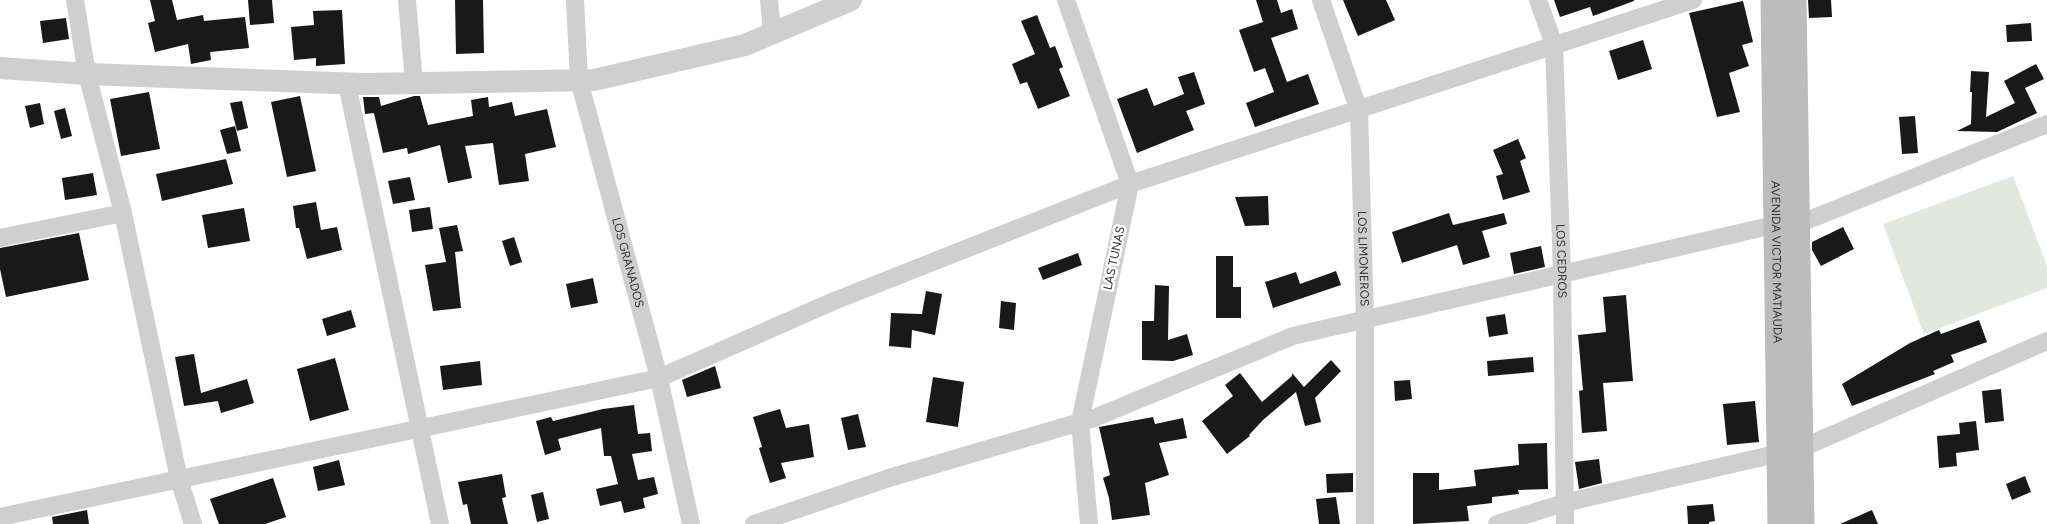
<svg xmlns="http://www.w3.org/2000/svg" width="2047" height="524" viewBox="0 0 2047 524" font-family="Figtree,sans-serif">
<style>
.green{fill:#e2e8dd}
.building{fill:#191919}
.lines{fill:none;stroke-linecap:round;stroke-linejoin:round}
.minor{stroke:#cfcfcf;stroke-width:18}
.tertiary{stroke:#cfcfcf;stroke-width:22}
.secondary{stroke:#bcbcbc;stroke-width:25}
.labels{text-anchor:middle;stroke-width:5;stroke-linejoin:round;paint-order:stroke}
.street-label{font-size:12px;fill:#323232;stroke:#fff}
</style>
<rect width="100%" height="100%" fill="#fff"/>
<path class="green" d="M2013,176L2047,266V288L1924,334L1883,224Z"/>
<path class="building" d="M150,0H172L177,20L203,15L204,21L245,17L249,48L210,52L211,60L191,64L188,44L155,52L148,23L155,21Z
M248,0H272L274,23L250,25Z
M455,0H483L484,53L456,54Z
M1256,0H1277L1281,13L1292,9L1298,29L1271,38L1287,82L1308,74L1319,104L1255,127L1246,103L1274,92L1265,68L1254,72L1239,30L1263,22Z
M1343,0H1386L1395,20L1358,36Z
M1554,0H1634V1L1593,16L1590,7L1560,17Z
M1808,0H1831L1832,17L1809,18Z
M1743,1L1753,42L1742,45L1749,66L1729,73L1740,112L1717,117L1689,13Z
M342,10L345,64L316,66V58L294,60L291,27L314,25L313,11Z
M1037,15L1050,48L1055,46L1063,67L1059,69L1070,96L1038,109L1027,82L1020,84L1012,64L1035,54L1021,21Z
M66,18L69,39L43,43L40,21Z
M2031,23L2032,41L2007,42L2006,25Z
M1643,40L1652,69L1618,80L1609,51Z
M2036,64L2044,79L2025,88L2037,113L1997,132L1957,131L1971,124L1972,92H1970L1971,71L1989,72L1986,117L2015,103L2004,81Z
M1194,72L1205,104L1186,111L1194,130L1137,153L1117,99L1147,88L1154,106L1184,94L1178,77Z
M149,92L160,149L121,156L110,99Z
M300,96L316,171L287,177L271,102Z
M414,96H420L428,125L473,116L471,100L488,97L489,107L512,102L515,116L547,109L556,147L525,154L529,181L499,185L493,143L465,146L472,178L448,183L440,145L408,154L407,148L383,153L374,113L365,114L363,97H379L381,106Z
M242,101L248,128L237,131L230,103Z
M40,103L44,124L30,128L25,106Z
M65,108L72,136L61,139L54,111Z
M1915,116L1918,153L1902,154L1899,117Z
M235,126L241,151L227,154L220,130Z
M1518,139L1526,158L1520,161L1530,192L1503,200L1496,176L1503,174L1493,150Z
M226,159L233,184L162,201L156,174Z
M93,173L97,195L65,200L62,178Z
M410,177L415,200L393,204L388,181Z
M1268,196L1269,225L1245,226L1235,197Z
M316,202L321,230L337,227L342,250L307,259L299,228H296L293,206Z
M430,207L433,229L412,232L409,210Z
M244,208L250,241L208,248L202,215Z
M1449,213L1453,225L1504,213L1507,224L1482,231L1490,257L1463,265L1457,245L1402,263L1392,232Z
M457,225L463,251L455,252L461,308L433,311L425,265L446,262L439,228Z
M1843,227L1854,249L1821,266L1812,250V242Z
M79,233L89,280L6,297L0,269V248Z
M514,237L522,262L510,266L502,241Z
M1541,246L1545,267L1514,274L1510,253Z
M1078,253L1082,265L1043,280L1038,268Z
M1216,256H1233V287H1241V318H1216Z
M1336,271L1341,285L1273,308L1265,282L1296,272L1300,284Z
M593,278L598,303L571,308L566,284Z
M1155,285L1169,286L1168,340L1187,334L1193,355L1173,361L1142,360V321H1154Z
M926,291L942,294L935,335L912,330L911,348L889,346L891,313L922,314Z
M1626,295L1633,381L1603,383L1607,431L1582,433L1579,391L1583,390L1578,335L1606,332L1603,297Z
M1001,301L1016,303L1014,330L999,328Z
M351,310L356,327L327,336L322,319Z
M1505,314L1508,334L1489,337L1486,317Z
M1979,320L1987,342L1951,355L1954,362L1933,371L1935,374L1852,406L1842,384L1910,343L1939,330L1941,334Z
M194,354L201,393L247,379L254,403L221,413L218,401L184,406L175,357Z
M1533,357L1534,372L1488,376L1487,361Z
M335,358L349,410L310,421L297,369Z
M1331,360L1341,371L1315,398L1321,422L1305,426L1296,392L1263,420L1249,435L1250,436L1227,454L1202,421L1233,396L1225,385L1240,373L1262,402L1292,376V373L1304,387Z
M480,361L482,385L443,390L440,366Z
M715,366L721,388L687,397L682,380Z
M933,377L964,382L958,427L926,422Z
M1410,380L1412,399L1395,401L1394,381Z
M2001,389L2004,421L1985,423L1982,391Z
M1755,401L1759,442L1727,445L1723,404Z
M634,405L638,434L650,433L652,451L632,454L638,480L654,477L658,494L643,498L645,508L624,513L621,501L600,506L596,489L618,484L611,456H604L601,428L558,439L561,450L545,455L536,421L551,417L553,421L603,409Z
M780,409L786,428L809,424L814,457L781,463L786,478L770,483L759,448L762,447L753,417Z
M858,414L866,447L848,450L841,418Z
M1153,417L1155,424L1183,418L1187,438L1159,443L1169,475L1145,483L1150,515L1112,520L1109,498L1103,478L1110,475L1099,427Z
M1976,421L1979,450L1956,453L1957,466L1939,468L1937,436L1960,434L1959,423Z
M1547,443L1548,489L1518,490L1519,494L1492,497V503L1467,506L1469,521L1413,524V473H1439V490L1476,486L1474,470L1519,465L1518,444Z
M1599,459L1602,483L1579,489L1575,462Z
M339,460L345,485L318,491L313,467Z
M1353,473V492L1327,493L1326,474Z
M502,474L506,497L502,498L508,524H471L467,504L463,505L458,482Z
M2025,476L2031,492L2012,500L2006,484Z
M273,478L286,517L265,524H219L210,499Z
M543,492L549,519L537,522L531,495Z
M1336,497L1340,524H1319L1316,499Z
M1713,504L1715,521L1709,522V524H1688L1687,506Z
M87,510L89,524H53L52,517Z
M1872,510L1878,524H1840Z"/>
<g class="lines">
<g class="minor">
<path d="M75,0L87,74L123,213L179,479L193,524"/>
<path d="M407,0L414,83"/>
<path id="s1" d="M575,0L579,80L659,378L691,524"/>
<path d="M769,0L772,33"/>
<path d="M1066,0L1130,184L1080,422L1089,524"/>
<path id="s2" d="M1321,0L1359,111L1365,320V524"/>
<path id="s3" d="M1538,0L1554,45L1562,273L1565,524"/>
<path d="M347,84L440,524"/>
<path d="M0,238L123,213"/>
<path d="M0,517L659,378L834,301L1130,184L1693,0"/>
<path d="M754,524L889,478L1094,418L1293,336L1774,225H1796L2047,124"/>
<path d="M1497,524L1564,503L1802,448L2047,341"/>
</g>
<path class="tertiary" d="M0,68L87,74L363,84L594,80L745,45L851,0"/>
<g class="secondary">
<path id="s4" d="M1773,0L1780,524"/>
<path d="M1794,0L1802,524"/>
</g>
</g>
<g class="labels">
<g class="street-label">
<text transform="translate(1114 258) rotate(-78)" y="4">LAS TUNAS</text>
<text dy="4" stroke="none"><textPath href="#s2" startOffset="265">LOS LIMONEROS</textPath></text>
<text dy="4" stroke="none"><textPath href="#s3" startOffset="264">LOS CEDROS</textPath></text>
<text dy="4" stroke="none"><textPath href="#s4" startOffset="262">AVENIDA VICTOR MATIAUDA</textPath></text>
<text dy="4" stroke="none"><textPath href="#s1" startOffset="269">LOS GRANADOS</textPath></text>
</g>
</g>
</svg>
